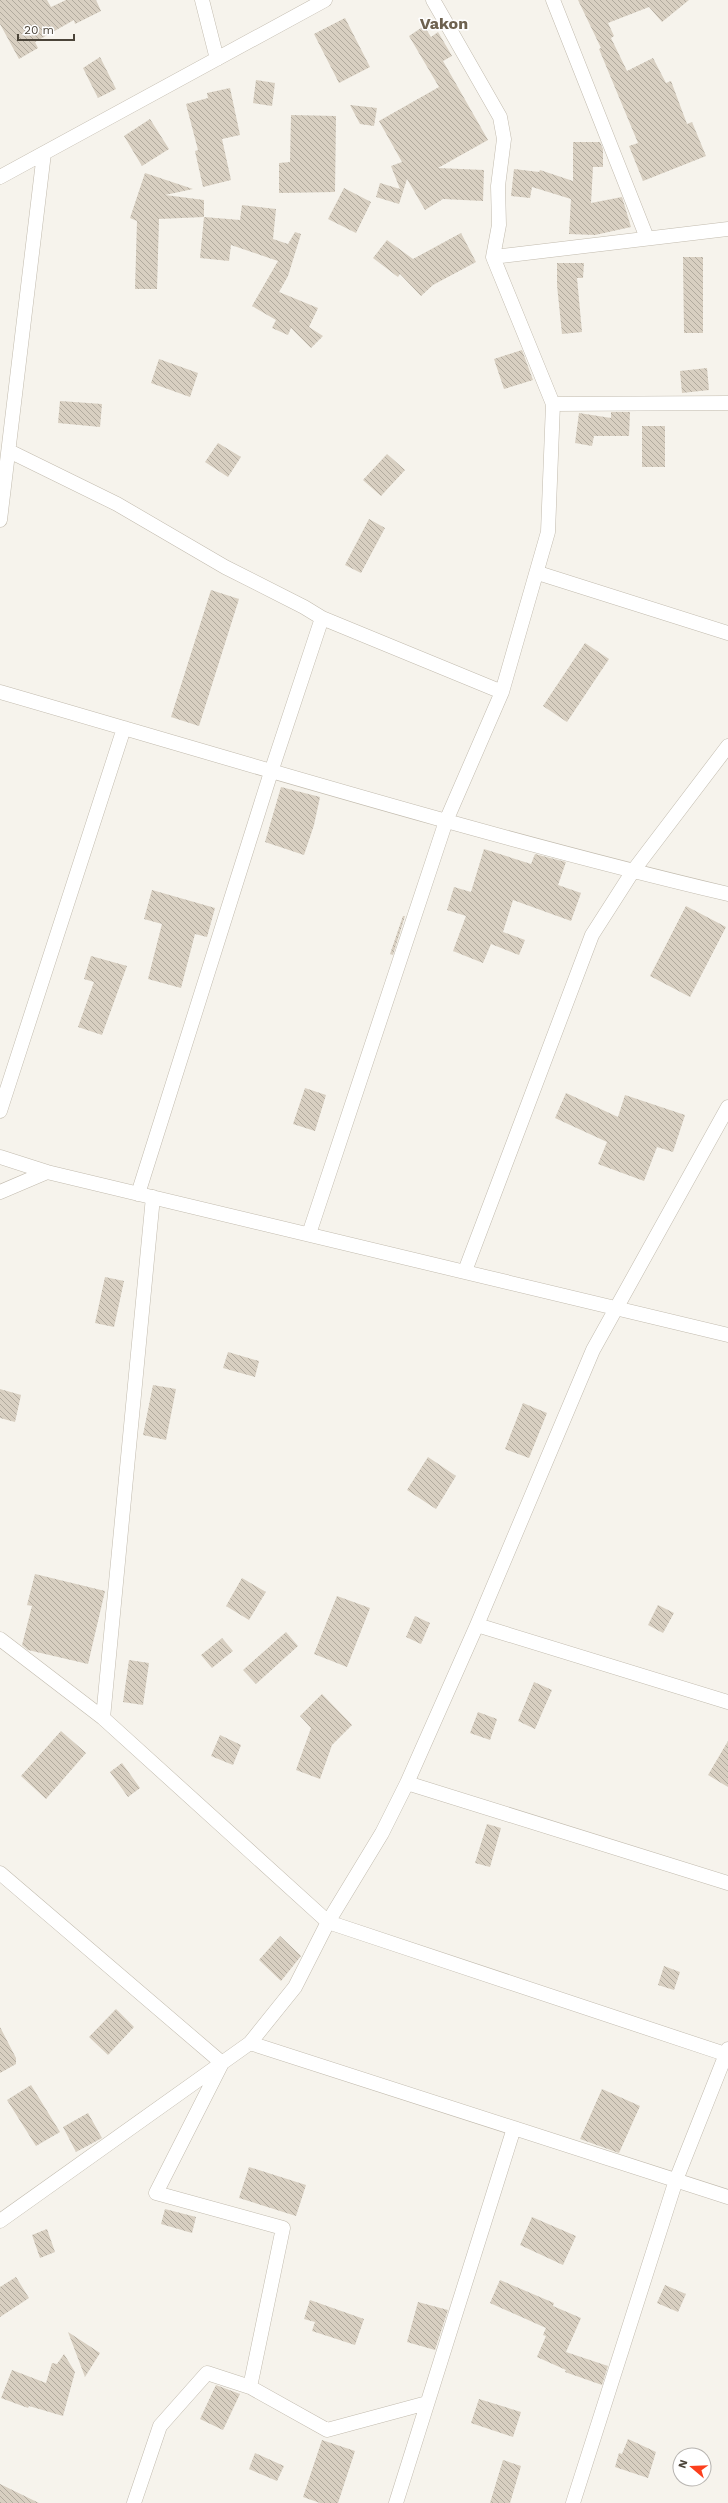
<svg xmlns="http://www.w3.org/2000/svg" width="728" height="2503" viewBox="0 0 728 2503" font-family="'Work Sans',sans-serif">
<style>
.building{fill:url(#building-back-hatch)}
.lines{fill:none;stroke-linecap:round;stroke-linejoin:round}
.street-casing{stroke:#c2bbae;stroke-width:15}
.street{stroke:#fff;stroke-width:14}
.labels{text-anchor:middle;stroke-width:3;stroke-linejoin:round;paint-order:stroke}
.quarter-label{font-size:16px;font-weight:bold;fill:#6e6250;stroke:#fff}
</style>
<defs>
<pattern id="building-back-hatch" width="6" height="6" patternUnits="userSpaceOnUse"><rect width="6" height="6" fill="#d8cfc1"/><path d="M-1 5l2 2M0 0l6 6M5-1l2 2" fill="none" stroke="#b1aa9e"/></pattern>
</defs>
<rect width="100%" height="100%" fill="#f6f3ec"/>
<path class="building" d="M0,0H47L51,7L66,0H96L101,11L75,24L74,20L35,42L38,48L19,59L0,24Z
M578,0H689L662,22L649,7L608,23L614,36L611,38L627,71L653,58L666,83L671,81L687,124L692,122L706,156L643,181L629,146L638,143L599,49L601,48Z
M345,18L370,67L339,83L314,34Z
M424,26L431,37L438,32L452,56L443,61L488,140L438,168L484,170L483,201L443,199L425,210L407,179L399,204L376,197L380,183L400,189L391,166L402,162L379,121L439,87L409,36Z
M100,57L116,89L98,98L83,68Z
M256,80L275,83L272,106L253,103Z
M230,88L240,135L222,139L231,180L203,187L195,151L198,150L186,104L208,98L207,93Z
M350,105L377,108L374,126L360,124Z
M291,115L336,116L335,192L279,193V163L290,162Z
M150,119L169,149L142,166L124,136Z
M573,142H600L603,149V167H593L591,203L622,197L631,227L595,235L569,234L571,199L532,187L530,198L511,196L514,169L539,172L540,170L573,181Z
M145,173L193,189L165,195L204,200V217L159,219L157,289H135L137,221L130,218Z
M344,188L371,202L356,233L328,219Z
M242,205L276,209L273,239L288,244L295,232L301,234L288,276L279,292L318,308L309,327L323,336L311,348L291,328L288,335L272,328L276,320L252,306L278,261L231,245L229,261L200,258L204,217L240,220Z
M461,233L476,262L433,285L421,296L400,274L398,277L373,258L387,240L413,259Z
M683,257H703V333H684Z
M557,263H584L583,278H577L582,332L562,334L557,285Z
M522,350L533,380L504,389L494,359Z
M159,359L198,373L190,397L151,383Z
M707,368L709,390L682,393L680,371Z
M60,401L102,404L100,427L58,423Z
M611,412H630L629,436H594L592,446L575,443L579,413L611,418Z
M642,426H665V467H642Z
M218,443L241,457L228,477L205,462Z
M387,454L405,470L381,496L363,480Z
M369,519L385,528L361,573L345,565Z
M211,590L239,599L199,726L171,717Z
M585,643L609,659L567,722L543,706Z
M281,787L320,797L314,825L304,855L265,842Z
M484,849L531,864L535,854L566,862L558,885L581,893L571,921L513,900L503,932L525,940L519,955L491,944L483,963L453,951L466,916L447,910L454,887L471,892Z
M152,890L215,908L207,937L195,934L181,988L148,979L162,924L144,919Z
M686,906L726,927L690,997L650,976Z
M403,916H405L393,955L390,954Z
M91,956L127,966L102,1035L78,1027L94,982L84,979Z
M305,1088L326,1095L315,1131L293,1124Z
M566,1093L618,1117L625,1095L685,1115L673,1152L657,1147L644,1181L598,1164L607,1142L555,1118Z
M105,1277L124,1281L114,1327L95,1323Z
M228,1352L259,1361L255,1377L223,1368Z
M153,1385L176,1389L166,1440L143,1435Z
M0,1389L21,1395L15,1422L0,1418Z
M523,1403L547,1413L529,1458L505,1449Z
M428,1457L456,1476L436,1509L407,1490Z
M35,1574L105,1591L88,1664L28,1650L22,1645L32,1606L27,1605Z
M242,1578L266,1592L249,1620L226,1606Z
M337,1596L370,1608L347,1667L314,1654Z
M658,1605L674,1613L663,1633L648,1625Z
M415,1616L430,1623L421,1644L406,1637Z
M286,1632L298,1646L256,1684L243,1670Z
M222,1638L233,1651L212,1668L201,1655Z
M129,1660L149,1663L143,1705L123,1702Z
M534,1682L552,1690L535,1729L518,1721Z
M322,1694L352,1725L332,1745L320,1779L296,1770L311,1728L300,1716Z
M478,1712L497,1719L490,1740L470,1733Z
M61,1731L86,1753L46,1799L21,1776Z
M220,1735L241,1745L233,1765L211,1756Z
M728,1741V1787L708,1775Z
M122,1763L140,1788L128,1797L110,1772Z
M487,1824L501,1828L490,1867L475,1863Z
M280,1936L301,1956L281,1981L259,1960Z
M664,1966L680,1972L674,1990L658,1985Z
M116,2009L134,2027L108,2055L89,2037Z
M0,2027L16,2058V2064L0,2073Z
M31,2085L60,2132L36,2146L7,2100Z
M602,2089L640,2106L619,2153L580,2139Z
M88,2113L102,2138L76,2152L63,2127Z
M249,2167L306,2185L296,2216L239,2198Z
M165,2209L196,2217L192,2233L161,2224Z
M532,2217L576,2236L563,2265L520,2245Z
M47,2229L55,2252L40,2258L32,2235Z
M16,2277L29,2298L0,2317V2287Z
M500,2280L554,2303L553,2306L581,2318L566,2352L608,2366L602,2385L565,2372L566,2370L537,2357L546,2336L543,2335L546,2328L490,2303Z
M665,2285L686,2294L678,2312L657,2303Z
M310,2300L364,2319L355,2345L312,2331L315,2322L304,2319Z
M418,2302L448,2310L435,2350L407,2342Z
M68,2332L100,2353L85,2377Z
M64,2354L75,2372L63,2416L29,2406L28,2408L1,2398L12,2370L46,2383L52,2363L57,2364Z
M216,2385L240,2394L223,2430L200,2419Z
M479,2399L521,2412L513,2437L471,2423Z
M628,2439L656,2452L648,2478L615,2467L619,2453L622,2454Z
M322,2440L355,2451L338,2503H320L303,2497Z
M255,2453L284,2466L277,2481L249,2469Z
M503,2460L521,2466L510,2503H490Z
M0,2484L39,2503H0Z"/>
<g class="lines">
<defs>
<path id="street" d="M202,0L217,59
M553,0L647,238
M0,177L325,0
M493,257L728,229
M553,404L728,403
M9,451L117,504L225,567L304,607L322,618L502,692
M0,520L44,153
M538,573L728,633
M0,692C242,762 483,836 728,894
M0,1111L124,728
M0,1157L47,1172
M0,1192L47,1172L728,1335
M138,1194L272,769L322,618
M309,1234L446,821L502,692L548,532L553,404L493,257L499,225L498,186L504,139L500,117L433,0
M465,1271L592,935L633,871L728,746
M477,1625L728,1702
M0,1639L103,1718L328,1922L728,2055
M103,1718L153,1197
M407,1783L728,1883
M0,1873L222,2063L156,2193L283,2228L250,2387L327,2430L427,2403
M250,2043L728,2197
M0,2221L250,2043L295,1987L328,1922L382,1833L407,1783L477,1625L593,1350L728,1107
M134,2503L160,2426L207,2373L250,2387
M396,2503L514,2128
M573,2503L676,2180L728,2049"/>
</defs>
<use href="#street" class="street-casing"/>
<use href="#street" class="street"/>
</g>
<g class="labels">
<g class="quarter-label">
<text x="444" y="29">Vakon</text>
</g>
</g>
<g transform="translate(692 2467) rotate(289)"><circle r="19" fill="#ffffff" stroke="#b7b4b0"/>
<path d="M0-3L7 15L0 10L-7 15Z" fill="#fc3f1d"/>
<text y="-6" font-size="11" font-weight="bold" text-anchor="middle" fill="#4b4439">N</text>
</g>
<path d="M18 34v6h56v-6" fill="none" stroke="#4b4439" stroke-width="2"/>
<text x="24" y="34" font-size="12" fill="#4b4439" stroke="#ffffff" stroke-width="3" paint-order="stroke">20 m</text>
</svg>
